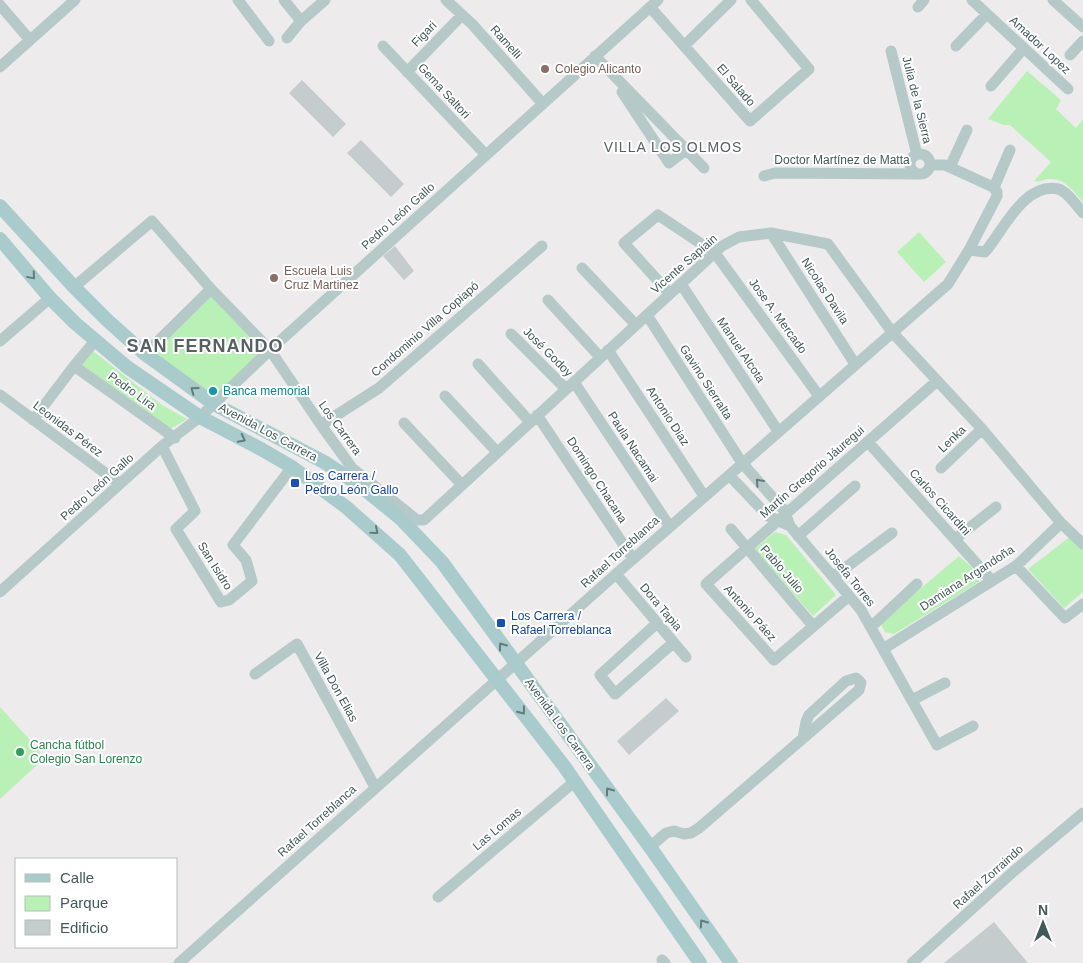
<svg xmlns="http://www.w3.org/2000/svg" width="1083" height="963" viewBox="0 0 1083 963" font-family="Arial,sans-serif">
<style>
.green{fill:#b9f0b6}
.building{fill:#c5ccce}
.lines{fill:none;stroke-linecap:round;stroke-linejoin:round}
.minor{stroke:#b5c9c9;stroke-width:11}
.major{stroke:#a9cbcc;stroke-width:14}
.oneway{stroke:#627b7c}
.oneway2{stroke:#657b7b}
.education-dot{fill:#8d6e63;stroke:#fff;stroke-width:2}
.culture-dot{fill:#0f9aa8;stroke:#fff;stroke-width:2}
.transit-dot{fill:#1a4fb4;stroke:#fff;stroke-width:2}
.leisure-dot{fill:#2e9e5b;stroke:#fff;stroke-width:2}
.labels{text-anchor:middle;stroke-width:4;stroke-linejoin:round;paint-order:stroke}
.street-label{font-size:12px;fill:#435959;stroke:#fff}
.education-label{font-size:12px;fill:#785e54;stroke:#fff;text-anchor:start}
.culture-label{font-size:12px;fill:#0d838f;stroke:#fff;text-anchor:start}
.transit-label{font-size:12px;fill:#164399;stroke:#fff;text-anchor:start}
.leisure-label{font-size:12px;fill:#27864d;stroke:#fff;text-anchor:start}
.neighbourhood-label{font-size:14px;letter-spacing:1px;fill:#586061;stroke:#fff}
.district-label{font-size:18px;font-weight:bold;letter-spacing:1px;fill:#586061;stroke:#fff}
</style>
<rect width="100%" height="100%" fill="#eeebed"/>
<path class="green" d="M1027,71L1061,100L1056,109L1076,128L1083,119V202C1074,192 1065,178 1050,179C1043,179 1040,183 1034,181L1051,162L1010,125H1004L988,119Z
M919,232L946,262L924,282L897,252Z
M211,292L264,348L214,401L149,353Z
M93,351L162,405L187,419L169,430L81,365Z
M775,532L786,535L836,595L813,616L754,549Z
M1071,536L1083,550V592L1064,608L1028,569Z
M959,556L979,574V582L894,634L885,632L880,623Z
M0,707L39,750L41,758L38,764L0,799Z"/>
<path class="building" d="M302,80L346,124L333,137L289,93Z
M361,140L404,184L391,197L347,153Z
M395,246L414,271L404,280L383,256Z
M666,698L679,711L629,755L617,741Z
M994,922L1028,963H944Z"/>
<g class="lines">
<path class="minor" d="M238,0L269,41
M284,0L301,21
M446,0L472,24L543,104
M972,0L1068,89
M1053,0L1083,27
M0,5L30,40
M650,7L750,121L809,69L751,0
M918,7L924,0
M287,38L301,21L325,0
M383,46L486,155
M684,46L731,0
M956,46L987,14
M891,51L917,155
M1070,55L1083,41
M595,56L704,168
M0,67L75,0
M407,72L462,15
M991,86L1024,48
M622,92L669,163L686,150
M910 164a10 10 0 1 1 20 0a10 10 0 1 1-20 0Z
M950,167L967,130
M764,176L775,173L921,174
M993,187L995,185L1010,150
M771,233L855,364
M969,250L985,252C1003,231 1024,182 1058,189C1067,191 1077,206 1083,213
M582,268L636,325
M681,284L778,431
M74,287L152,221L211,289L270,350L321,425L352,468L417,520H424L722,246L739,237L771,233L828,244L892,332L982,429L1061,523L1083,544
M670,294L624,243L658,215L715,253L819,396
M548,300L600,357
M647,315L742,463L784,510L790,526L768,516L729,475
M511,334L566,389
M0,341L50,298
M608,350L704,496
M145,354L211,289
M478,364L530,422
M74,366L175,438
M574,382L670,527
M0,395L120,484
M445,396L497,452
M537,415L633,559
M33,420L74,366L95,341
M404,423L462,485
M321,425L379,388L542,246
M868,442L992,581
M162,446L195,511L176,529L221,602L229,600L252,581L246,560L233,545L292,467
M941,468L982,429
M790,526L861,610L937,745L973,726
M731,529L813,626
M798,536L855,486
M955,539L996,507
M1016,566L1065,618L1083,604
M616,574L686,657
M833,577L892,533
M0,592L162,446L200,417L270,350L658,0
M849,596L774,660L706,584L937,381
M656,624L600,675L615,694L673,643
M871,627L917,584
M883,649L1016,566L1061,523
M255,674L297,644L375,787
M912,700L945,683
M650,847L666,833L674,831L684,834L691,833L699,828L859,690L861,683L856,678L846,681L809,715L806,722L803,738
M438,897L574,782
M662,960L665,963
M179,963L616,574L948,284L969,250L997,196V192L993,187L945,165H930
M912,963L1014,871L1083,813"/>
<path class="major" d="M0,206L74,287L107,320L145,354L214,404L324,462L358,484L400,518L442,562L650,847L731,963
M0,239L50,298L75,323L127,367L200,417L261,449L292,467L346,507L400,555L564,766L700,963"/>
</g>
<defs><path id="oneway-chevron" d="M-2-3.5L2.5 0L-2 3.5" fill="none" stroke-width="1.6" stroke-linecap="round" stroke-linejoin="round" transform="scale(1.25)"/></defs>
<g class="oneway">
<use href="#oneway-chevron" transform="translate(32 276) rotate(50)"/>
<use href="#oneway-chevron" transform="translate(194 390) rotate(-144)"/>
<use href="#oneway-chevron" transform="translate(242 439) rotate(27)"/>
<use href="#oneway-chevron" transform="translate(375 531) rotate(41)"/>
<use href="#oneway-chevron" transform="translate(502 646) rotate(-126)"/>
<use href="#oneway-chevron" transform="translate(522 711) rotate(52)"/>
<use href="#oneway-chevron" transform="translate(609 791) rotate(-126)"/>
<use href="#oneway-chevron" transform="translate(703 923) rotate(-125)"/>
</g>
<use class="oneway2" href="#oneway-chevron" transform="translate(759 482) rotate(-132)"/>
<g class="education-dot">
<circle cx="545" cy="69" r="5"/>
<circle cx="274" cy="278" r="5"/>
</g>
<circle class="culture-dot" cx="213" cy="391" r="5"/>
<g class="transit-dot">
<rect x="290" y="478" width="10" height="10" rx="2.5"/>
<rect x="496" y="618" width="10" height="10" rx="2.5"/>
</g>
<circle class="leisure-dot" cx="20" cy="752" r="5"/>
<g class="labels">
<g class="street-label">
<text transform="translate(424 34) rotate(-46)" y="4">Figari</text>
<text transform="translate(506 42) rotate(48)" y="4">Ramelli</text>
<text transform="translate(1040 45) rotate(43)" y="4">Amador Lopez</text>
<text transform="translate(736 85) rotate(49)" y="4">El Salado</text>
<text transform="translate(444 91) rotate(47)" y="4">Gema Saltori</text>
<text transform="translate(917 100) rotate(76)" y="4">Julia de la Sierra</text>
<text x="842" y="164">Doctor Martínez de Matta</text>
<text transform="translate(398 216) rotate(-42)" y="4">Pedro León Gallo</text>
<text transform="translate(684 264) rotate(-41)" y="4">Vicente Sapiain</text>
<text transform="translate(825 291) rotate(57)" y="4">Nicolas Davila</text>
<text transform="translate(778 316) rotate(54)" y="4">Jose A. Mercado</text>
<text transform="translate(425 329) rotate(-41)" y="4">Condominio Villa Copiapó</text>
<text transform="translate(741 350) rotate(56)" y="4">Manuel Alcota</text>
<text transform="translate(548 352) rotate(45)" y="4">José Godoy</text>
<text transform="translate(706 382) rotate(57)" y="4">Gavino Sierralta</text>
<text transform="translate(132 391) rotate(36)" y="4">Pedro Lira</text>
<text transform="translate(668 416) rotate(57)" y="4">Antonio Diaz</text>
<text transform="translate(340 428) rotate(54)" y="4">Los Carrera</text>
<text transform="translate(68 429) rotate(37)" y="4">Leonidas Pérez</text>
<text transform="translate(268 432) rotate(28)" y="4">Avenida Los Carrera</text>
<text transform="translate(952 439) rotate(-44)" y="4">Lenka</text>
<text transform="translate(633 447) rotate(57)" y="4">Paula Nacamai</text>
<text transform="translate(812 472) rotate(-41)" y="4">Martín Gregorio Jáuregui</text>
<text transform="translate(597 480) rotate(57)" y="4">Domingo Chacana</text>
<text transform="translate(97 487) rotate(-42)" y="4">Pedro León Gallo</text>
<text transform="translate(940 502) rotate(48)" y="4">Carlos Cicardini</text>
<text transform="translate(620 552) rotate(-42)" y="4">Rafael Torreblanca</text>
<text transform="translate(215 566) rotate(58)" y="4">San Isidro</text>
<text transform="translate(782 569) rotate(49)" y="4">Pablo Julio</text>
<text transform="translate(850 577) rotate(51)" y="4">Josefa Torres</text>
<text transform="translate(967 578) rotate(-33)" y="4">Damiana Argandoña</text>
<text transform="translate(661 607) rotate(50)" y="4">Dora Tapia</text>
<text transform="translate(750 613) rotate(48)" y="4">Antonio Páez</text>
<text transform="translate(336 687) rotate(61)" y="4">Villa Don Elias</text>
<text transform="translate(560 724) rotate(54)" y="4">Avenida Los Carrera</text>
<text transform="translate(317 821) rotate(-42)" y="4">Rafael Torreblanca</text>
<text transform="translate(497 829) rotate(-40)" y="4">Las Lomas</text>
<text transform="translate(988 877) rotate(-42)" y="4">Rafael Zorraindo</text>
</g>
<g class="education-label">
<text x="555" y="73">Colegio Alicanto</text>
<text x="284" y="275">Escuela Luis<tspan x="284" dy="14">Cruz Martinez</tspan></text>
</g>
<g class="culture-label">
<text x="223" y="395">Banca memorial</text>
</g>
<g class="transit-label">
<text x="305" y="480">Los Carrera /<tspan x="305" dy="14">Pedro León Gallo</tspan></text>
<text x="511" y="620">Los Carrera /<tspan x="511" dy="14">Rafael Torreblanca</tspan></text>
</g>
<g class="leisure-label">
<text x="30" y="749">Cancha fútbol<tspan x="30" dy="14">Colegio San Lorenzo</tspan></text>
</g>
<g class="neighbourhood-label">
<text x="673" y="152">VILLA LOS OLMOS</text>
</g>
<g class="district-label">
<text x="205" y="352">SAN FERNANDO</text>
</g>
</g>
<rect x="15" y="858" width="162" height="90" fill="#ffffff" stroke="#b4bdbd"/>
<rect x="25" y="874" width="25" height="8" fill="#a9cbcc" stroke="#b4bdbd"/>
<text x="60" y="883" font-size="15" fill="#435959">Calle</text>
<rect x="25" y="896" width="25" height="15" fill="#b9f0b6" stroke="#b4bdbd"/>
<text x="60" y="908" font-size="15" fill="#435959">Parque</text>
<rect x="25" y="920" width="25" height="15" fill="#c5ccce" stroke="#b4bdbd"/>
<text x="60" y="933" font-size="15" fill="#435959">Edificio</text>
<g transform="translate(1043 923)" stroke="#ffffff" stroke-width="4" paint-order="stroke">
<path d="M0-4L9 19L0 12L-9 19Z" fill="#435959"/>
<text y="-8" font-size="14" font-weight="bold" text-anchor="middle" fill="#435959">N</text>
</g>
</svg>
